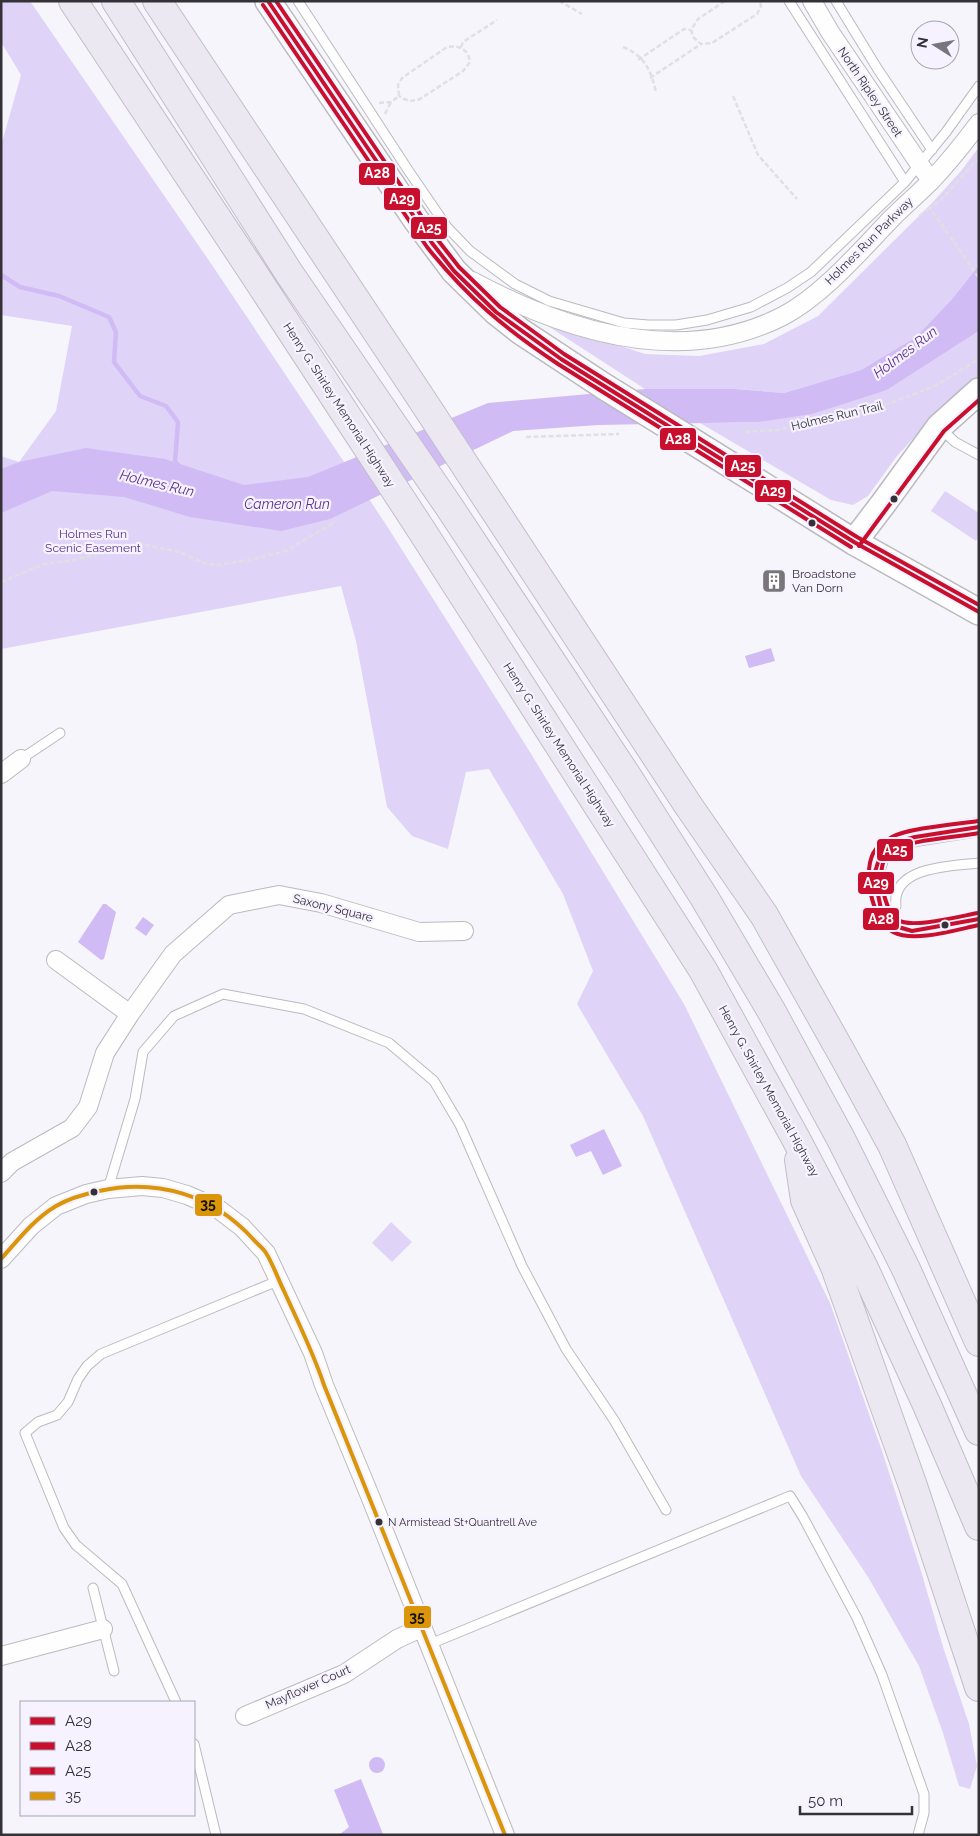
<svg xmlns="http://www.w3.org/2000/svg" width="980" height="1836" viewBox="0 0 980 1836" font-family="Raleway,sans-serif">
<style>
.green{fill:#e0d3f8}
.water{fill:#d0bbf5}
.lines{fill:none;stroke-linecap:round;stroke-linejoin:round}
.stream{stroke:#d0bbf5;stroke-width:4.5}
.lane-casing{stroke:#bbbabe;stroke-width:11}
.street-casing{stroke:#bbbabe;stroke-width:20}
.secondary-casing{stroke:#bbbabe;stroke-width:28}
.highway-casing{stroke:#c2bdc9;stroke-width:30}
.path{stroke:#e0dfe2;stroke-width:2.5;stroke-dasharray:5 2.5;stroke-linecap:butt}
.lane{stroke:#fefeff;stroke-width:9}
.street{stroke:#fefeff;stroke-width:18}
.secondary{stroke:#fefeff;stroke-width:25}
.highway{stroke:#ece8f2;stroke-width:28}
.secondary-bridge-casing{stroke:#bbbabe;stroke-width:28;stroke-linecap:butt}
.secondary-bridge{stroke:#fefeff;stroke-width:25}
.bus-1-casing{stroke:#f6f2ff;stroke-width:8}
.bus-2-casing{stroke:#f6f2ff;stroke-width:8}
.bus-3-casing{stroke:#f6f2ff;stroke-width:8}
.bus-4-casing{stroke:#f6f2ff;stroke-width:8}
.bus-1{stroke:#c8102e;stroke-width:4}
.bus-2{stroke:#c8102e;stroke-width:4}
.bus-3{stroke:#c8102e;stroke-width:4}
.bus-4{stroke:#da9508;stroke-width:4}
.bus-dot{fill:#343237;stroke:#f6f2ff;stroke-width:2}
.labels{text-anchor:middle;stroke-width:4.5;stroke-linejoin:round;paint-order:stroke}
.bus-label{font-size:11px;fill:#343237;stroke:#f6f2ff;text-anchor:start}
.street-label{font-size:12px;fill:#343237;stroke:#f6f2ff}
.park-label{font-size:12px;fill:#5a318c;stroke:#f6f2ff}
.poi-label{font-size:12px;fill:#343237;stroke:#f6f2ff;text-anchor:start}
.water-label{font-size:14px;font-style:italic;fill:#5a328d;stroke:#f6f2ff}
.line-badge{stroke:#f6f2ff;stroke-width:2}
.badge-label{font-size:14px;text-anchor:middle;font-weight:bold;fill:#fff}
.pale-badge-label{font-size:14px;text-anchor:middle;font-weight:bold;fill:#111}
</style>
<rect width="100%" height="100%" fill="#f7f5fc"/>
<path class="green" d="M1,1H30L212,265L385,523L525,744L684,1004L830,1303L882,1451L921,1571L944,1650L969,1724L977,1766L970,1789L959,1786L943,1733L919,1666L868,1577L801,1476L643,1116L577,1004L593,971L563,894L489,769L466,772L448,849L412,836L387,807L356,641L341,586L1,649V456L19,462L56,411L72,326L1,315V146L21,75L1,42Z
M979,147V265L952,299L916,337L861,370L784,393L735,389H645L534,317L645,354L699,356L764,344L818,316L933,202L961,171Z
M979,331V376L967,384L934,416L897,456L868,496L853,505L831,500L700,423L759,422L887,390Z
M945,491L979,513V536L976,541L931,511Z
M391,1222L412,1242L392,1262L372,1243Z"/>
<path class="water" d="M979,265V331L887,390L812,414L759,422L598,425L513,431L330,519L281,531L190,517L124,497L52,491L1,513V469L19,462L86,448L165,459L244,485L308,477L488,403L645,389H735L784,393L861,370L916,337L952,299Z
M771,648L775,661L749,668L745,656Z
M103,904H106L116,912L104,959L101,960L78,942Z
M143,917L154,925L146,936L135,928Z
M604,1129L622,1166L603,1175L591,1151L576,1157L570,1145Z
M369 1765a8 8 0 1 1 16 0a8 8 0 1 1-16 0Z
M361,1779L383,1834L339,1835L349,1827L334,1790Z"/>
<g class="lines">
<path class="stream" d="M1,275L20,287L59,296L109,317L116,332L114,362L140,396L166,406L178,422L175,462L179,466"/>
<defs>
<path id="lane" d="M298,1L408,170L447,227L470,251L515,284L549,301L624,323L648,325H676L707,320L751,307L787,288L811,272L905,182L946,132L979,86
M789,1L905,182
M836,1L877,68L932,150
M939,427L955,442L979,455
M21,759L60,733
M896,906C891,866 952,866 979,863
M108,1189L135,1099L143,1052L174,1016L223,994L304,1009L389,1043L434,1081L460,1125L522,1266L566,1349L614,1420L666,1510
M93,1588L114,1671
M430,1644L790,1496L803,1517L857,1618L882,1675L924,1794V1813L918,1835
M176,1702L122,1584L76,1545L64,1528L25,1433L38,1422L57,1415L68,1402L78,1379L87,1366L101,1354L280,1280
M194,1744L216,1835"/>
<path id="street" d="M812,1L830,32L931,181
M472,281C567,332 681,368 783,316C823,295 861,250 892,218C905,205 918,194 931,181C948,163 964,143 979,123
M1,774L21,759
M881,909L874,875L881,853L896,842L915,837L979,827
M56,960L130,1014
M1,1173L12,1162L72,1128L88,1107L105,1053L130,1014L173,954L229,905L279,895L321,903L419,932L464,931
M1,1259L31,1226L56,1206L86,1194L108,1189L142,1186L163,1188L187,1195L217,1208L242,1227L266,1253L313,1353L324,1385L370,1496L505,1835
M1,1656L103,1629
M245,1716L344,1674L397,1639L423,1627"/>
<path id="secondary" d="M268,1L416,220L454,271L496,312L520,331L605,387
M681,434L854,542L979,612
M854,542L883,504L939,427L979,391"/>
<path id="highway" d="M73,1L254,274L422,531L703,970L796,1139L863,1266L927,1405L979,1526
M116,1L289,273L450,508L629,779L704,897L772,1012L841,1139L906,1269L979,1431
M157,1L415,389L688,805L764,915L844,1057L892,1145L979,1342
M799,1160L805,1200L835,1267L913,1486L979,1687"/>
</defs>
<use href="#lane" class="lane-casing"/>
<use href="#street" class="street-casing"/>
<use href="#secondary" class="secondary-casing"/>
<use href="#highway" class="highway-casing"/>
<path class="path" d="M559,1L582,14
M725,1L698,19L691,30L694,38L701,44L712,43L757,14L761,6L760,1
M461,47L463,42L497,20
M623,47C644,55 651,70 656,92
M638,60L684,29L691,30
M650,78L701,44
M733,96L758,155L797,199
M379,103L391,102L399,96L398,85L402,78L447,47C460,45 468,49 470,62L463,71L420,99C411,102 407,101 399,96
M385,114L391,102
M979,158L942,199L930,208L979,278
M919,216L930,208
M745,432L777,430L851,416L878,408L935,386L979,359
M526,437L619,434
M1,582L44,564L74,560L140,544L179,552L206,564L218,565L254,559L286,551L333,523"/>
<use href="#lane" class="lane"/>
<use href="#street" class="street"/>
<use href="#secondary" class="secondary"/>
<use href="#highway" class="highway"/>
<defs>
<path id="secondary-bridge" d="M605,387L681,434"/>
</defs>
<use href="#secondary-bridge" class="secondary-bridge-casing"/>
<use href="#secondary-bridge" class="secondary-bridge"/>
<defs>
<path id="bus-1" d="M268,1L432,243L454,271L496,312L561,359L854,542L979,612
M979,827L915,837L896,842L881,853L874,875L881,909L895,926L912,931L979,919"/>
<path id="bus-2" d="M263,5L427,247C467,297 504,328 558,364L851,547
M859,546L944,431L979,400
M978,821C958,824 908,828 892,837C887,840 880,845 876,849C861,867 871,920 893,932C914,943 955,930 979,925"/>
<path id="bus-3" d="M276,1L437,239L459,267L500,307L564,354L857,537L979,605
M978,913C961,916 911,929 898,920C884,910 876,871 886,857C889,854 896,849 899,848C917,839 958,837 979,833"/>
<path id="bus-4" d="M1,1259C18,1240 34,1219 56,1206C68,1199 85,1194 99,1191C157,1178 213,1195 253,1239C257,1244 263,1248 266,1253C273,1264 278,1279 284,1291C298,1322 313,1352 324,1385L505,1835"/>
</defs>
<use href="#bus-1" class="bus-1-casing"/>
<use href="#bus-2" class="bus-2-casing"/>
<use href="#bus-3" class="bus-3-casing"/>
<use href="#bus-4" class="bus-4-casing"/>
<use href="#bus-1" class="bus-1"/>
<use href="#bus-2" class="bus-2"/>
<use href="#bus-3" class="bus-3"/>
<use href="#bus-4" class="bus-4"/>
</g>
<defs>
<symbol id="building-square" viewBox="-11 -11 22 22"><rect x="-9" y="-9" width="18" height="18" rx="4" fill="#78767c" stroke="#f6f2ff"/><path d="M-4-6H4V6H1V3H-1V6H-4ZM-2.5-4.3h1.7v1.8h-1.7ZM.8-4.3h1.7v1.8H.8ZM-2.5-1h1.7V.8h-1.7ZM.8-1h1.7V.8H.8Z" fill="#fff"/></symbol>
</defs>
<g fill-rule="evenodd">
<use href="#building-square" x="760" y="567" width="28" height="28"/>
</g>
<g class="bus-dot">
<circle cx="894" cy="499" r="4.5"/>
<circle cx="812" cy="523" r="4.5"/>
<circle cx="945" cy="925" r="4.5"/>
<circle cx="94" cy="1192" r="4.5"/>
<circle cx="379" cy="1522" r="4.5"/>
</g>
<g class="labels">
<g class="bus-label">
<text x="388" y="1526">N Armistead St+Quantrell Ave</text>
</g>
<g class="street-label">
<text transform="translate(870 92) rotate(56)" y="4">North Ripley Street</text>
<text transform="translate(869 241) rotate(-45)" y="4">Holmes Run Parkway</text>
<text transform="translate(339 405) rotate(57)" y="4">Henry G. Shirley Memorial Highway</text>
<text transform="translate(837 416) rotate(-13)" y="4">Holmes Run Trail</text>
<text transform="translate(559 745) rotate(57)" y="4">Henry G. Shirley Memorial Highway</text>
<text transform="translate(333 908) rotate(14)" y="4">Saxony Square</text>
<text transform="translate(769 1091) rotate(61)" y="4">Henry G. Shirley Memorial Highway</text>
<text transform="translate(308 1687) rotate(-24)" y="4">Mayflower Court</text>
</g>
<g class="park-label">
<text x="93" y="538">Holmes Run<tspan x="93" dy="14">Scenic Easement</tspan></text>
</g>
<g class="poi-label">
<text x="792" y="578">Broadstone<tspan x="792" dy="14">Van Dorn</tspan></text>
</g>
<g class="water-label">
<text transform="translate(905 352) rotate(-37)" y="5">Holmes Run</text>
<text transform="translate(157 483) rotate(13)" y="5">Holmes Run</text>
<text x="287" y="509">Cameron Run</text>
</g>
</g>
<g class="line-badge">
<rect x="358" y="162" width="38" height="24" rx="5" fill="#c8102e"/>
<rect x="383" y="187" width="38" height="24" rx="5" fill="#c8102e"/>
<rect x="410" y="216" width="38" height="24" rx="5" fill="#c8102e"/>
<rect x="659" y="427" width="38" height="24" rx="5" fill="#c8102e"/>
<rect x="724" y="454" width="38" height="24" rx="5" fill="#c8102e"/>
<rect x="754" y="479" width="38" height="24" rx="5" fill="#c8102e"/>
<rect x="876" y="838" width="38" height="24" rx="5" fill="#c8102e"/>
<rect x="857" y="871" width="38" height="24" rx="5" fill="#c8102e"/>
<rect x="862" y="907" width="38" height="24" rx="5" fill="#c8102e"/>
<rect x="194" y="1193" width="29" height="24" rx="5" fill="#da9508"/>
<rect x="403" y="1605" width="29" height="24" rx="5" fill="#da9508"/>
</g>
<g class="badge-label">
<text x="377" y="178">A28</text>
<text x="402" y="204">A29</text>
<text x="429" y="233">A25</text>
<text x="678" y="444">A28</text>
<text x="743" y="471">A25</text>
<text x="773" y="496">A29</text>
<text x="895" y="855">A25</text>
<text x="876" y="888">A29</text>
<text x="881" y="924">A28</text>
</g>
<g class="pale-badge-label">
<text x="208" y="1209">35</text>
<text x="417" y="1622">35</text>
</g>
<rect width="980" height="1836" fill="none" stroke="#343237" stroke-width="5"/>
<rect x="20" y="1701" width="175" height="115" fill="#f6f2ff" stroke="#a8a5af"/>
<rect x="30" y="1717" width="25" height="8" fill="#c8102e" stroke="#a8a5af"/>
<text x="65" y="1726" font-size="15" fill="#343237">A29</text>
<rect x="30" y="1742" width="25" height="8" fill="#c8102e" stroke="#a8a5af"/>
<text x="65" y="1751" font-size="15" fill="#343237">A28</text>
<rect x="30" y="1767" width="25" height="8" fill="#c8102e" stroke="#a8a5af"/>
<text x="65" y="1776" font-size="15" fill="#343237">A25</text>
<rect x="30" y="1792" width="25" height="8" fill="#da9508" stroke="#a8a5af"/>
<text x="65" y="1801" font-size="15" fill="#343237">35</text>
<g transform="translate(935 45) rotate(281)"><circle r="24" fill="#f6f2ff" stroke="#a8a5af"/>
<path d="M0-4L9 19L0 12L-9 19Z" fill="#78767c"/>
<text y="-8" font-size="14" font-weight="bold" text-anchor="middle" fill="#343237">N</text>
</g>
<path d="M800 1806v8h112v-8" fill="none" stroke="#343237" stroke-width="2.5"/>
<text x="808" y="1806" font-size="15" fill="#343237" stroke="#f6f2ff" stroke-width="4" paint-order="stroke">50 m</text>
</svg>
